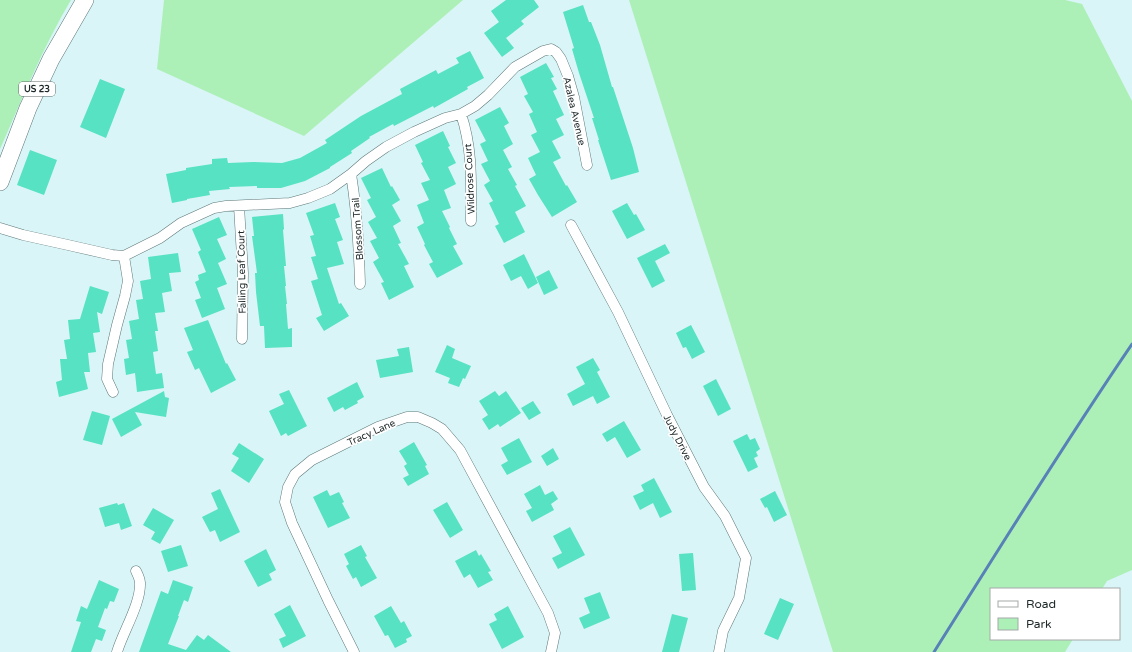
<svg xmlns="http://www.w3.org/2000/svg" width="1132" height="652" viewBox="0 0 1132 652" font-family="'Varela Round',sans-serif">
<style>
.green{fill:#acf0b7}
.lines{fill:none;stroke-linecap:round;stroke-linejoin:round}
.stream{stroke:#5881b8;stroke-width:3}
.building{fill:#56e2c3}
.street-casing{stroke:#5e7779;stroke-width:11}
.primary-casing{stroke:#5e7779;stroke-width:18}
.street{stroke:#fff;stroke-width:10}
.primary{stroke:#fff;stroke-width:17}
.labels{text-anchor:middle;stroke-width:3.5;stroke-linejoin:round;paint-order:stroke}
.shield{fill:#fff;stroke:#616868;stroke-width:1}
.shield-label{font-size:9px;font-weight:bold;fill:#1d2728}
.street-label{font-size:10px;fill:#1d2728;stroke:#fff}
</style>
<rect width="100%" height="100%" fill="#d9f5f7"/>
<path class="green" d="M0,0H71C43,47 22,99 0,149Z
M164,0H463L304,136L157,69Z
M629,0H1065L1082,4L1132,101V570L1107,581L1102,589H991V639H1073L1065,652H833Z"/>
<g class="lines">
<path class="stream" d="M934,652C999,549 1063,445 1132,344"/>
</g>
<path class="building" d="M506,0H534L539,7L521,21L524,24L506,38L514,48L502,57L484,33L499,22L491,11Z
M583,5L589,22H591L600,45L612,87H613L633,148L639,172L611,180L598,140H599L592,118H594L579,73L572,49L574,48L563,12Z
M470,51L484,78L467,87L468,89L434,108L433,106L394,126L393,124L369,137L370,138L351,151L352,153L330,167V168L305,181L281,188H257V186L229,187L230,189L209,191L210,195L187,199V200L172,203L166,174L186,170V168L212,164V159L227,158L228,163L253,162L282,163L300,158L327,143L325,140L361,116L402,94L400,89L436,70L438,74L459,63L456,58Z
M546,63L554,77L551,78L557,89L553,91L564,115L556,119L564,135L552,141L561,158L553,162L566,186L567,185L577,202L552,217L538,195L529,179L536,175L528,158L540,152L531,135L537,132L529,114L533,112L524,96L528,94L520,77Z
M100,79L125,89L106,138L80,127Z
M500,107L509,123L504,126L513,144L503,150L512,167L508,169L517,185L515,186L526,206L515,212L525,232L504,243L495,226L499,224L489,203L493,201L484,185L490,181L481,164L488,161L480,144L486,141L475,120Z
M443,131L450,146L448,147L456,163L448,167L456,184L444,190L451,208L442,211L450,227L449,228L457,244L453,246L463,264L437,278L429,264L433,262L424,245L425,244L417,227L424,223L417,205L429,200L421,183L430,180L421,163L423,162L415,145Z
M30,150L57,160L44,195L17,185Z
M382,168L391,187L392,186L400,200L392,205L401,221L393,226L401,243L398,244L409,264L404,266L414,287L389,300L381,283L384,282L373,262L379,258L370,241L377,238L368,222L376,217L367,200L371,198L361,178Z
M335,203L340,217L335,219L343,240L337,242L344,264L327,268L339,304L341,303L349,316L324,331L316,318L322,315L311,281L318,279L311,257L316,256L310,236L314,235L306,213Z
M627,203L634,215L636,214L645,230L627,239L612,211Z
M283,214L284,229L283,230L286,266H284L286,286H285L287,304H286L288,329L292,328V347L265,348L264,326H260L256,292L255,273H257L252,236H254L252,217Z
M219,217L227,235L217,239L226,259L218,263L227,284L217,288L225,309L202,318L195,300L201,298L195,282L199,280L198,275L206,272L198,252L201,250L192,229Z
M665,244L670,253L655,261L665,281L652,288L637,258Z
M178,253L181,272L169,273L172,291L162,293L165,312L155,313L158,331H155L158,351L153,352L156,374L162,373L164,388L137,392L135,373L126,375L124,359L129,358L126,340L132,339L129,321L139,319L136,300L143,299L140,281L151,279L148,257Z
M524,254L538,283L528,289L521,276L511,281L503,265Z
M549,270L558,288L544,295L536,277Z
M90,286L109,292L102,314L97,312L100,332L93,333L96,352L88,353L90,372H84L88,389L59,397L56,382L62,380L60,359H67L64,340L70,339L68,320L80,319Z
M208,320L226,364L227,363L236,380L211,393L199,368L195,370L187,352L193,350L184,328Z
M691,325L705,352L692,359L686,347L683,348L676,333Z
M447,345L455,349L452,358L471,366L465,379L463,378L459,387L448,383L450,378L435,372Z
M409,347L413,372L380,378L376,360L399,356L397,349Z
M593,358L600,370L597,372L610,397L597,404L593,396L573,406L567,394L585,384L576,367Z
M716,379L731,409L718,416L703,386Z
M357,382L364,397L357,401L358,403L345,410L343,407L334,412L327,398Z
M289,390L307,426L288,436L286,433L281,436L269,411L284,404L279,394Z
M164,391L165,397L169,398L166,417L135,412L142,425L121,437L112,419Z
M495,391L499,396L506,391L521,413L500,427L498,424L489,430L482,419L488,415L479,401Z
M533,401L541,413L529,420L521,408Z
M92,411L110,416L102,445L83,440Z
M624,421L641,450L627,458L615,437L607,442L602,434Z
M747,434L750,440L755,438L760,449L756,452L758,456L754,458L758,467L748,472L733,441Z
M519,438L532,462L507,475L501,465L508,461L501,448Z
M414,442L427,465L425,466L429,474L408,486L403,478L409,475L404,466L407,464L399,451Z
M239,443L264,459L249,483L231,471L239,458L232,454Z
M553,448L559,459L547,466L541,456Z
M654,478L672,512L660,518L653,503L640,510L633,496L644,491L641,485Z
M540,485L545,495L553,491L558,499L551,504L554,510L532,522L526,511L532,508L524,494Z
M220,489L240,532L220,542L215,530L210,532L202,517L218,509L211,493Z
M327,490L330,496L339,492L344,502L342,503L350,518L328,528L313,497Z
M775,491L787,515L774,522L767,507L765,508L760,499Z
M447,502L463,530L450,538L433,510Z
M117,503L118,505L124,503L132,526L121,530L119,523L105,527L99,508Z
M153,508L174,520L160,544L151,539L155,532L143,525Z
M570,527L585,555L558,569L552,558L562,553L553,536Z
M181,545L188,566L168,572L161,551Z
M361,545L367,556L365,557L377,578L361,587L356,577L353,579L346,566L349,564L344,554Z
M266,549L276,570L269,574L272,580L258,587L244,561Z
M476,550L479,556L481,554L491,571L488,572L493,580L478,588L470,574L464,578L455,561Z
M693,553L696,590L682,591L679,554Z
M99,580L119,589L114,602L110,601L107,609L105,608L98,627L106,630L102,641L96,639L91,652H71L81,622L76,621L81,606L87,609Z
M173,580L193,587L188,602L184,600L178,616H179L168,644L186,650L197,635L204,640L208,635L231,652H139L161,591L168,594Z
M600,592L610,618L584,629L579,618L590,613L584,598Z
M780,598L794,604L778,640L764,634Z
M290,605L306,636L283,648L279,639L286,636L274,614Z
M391,606L401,623L404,621L412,636L406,639L407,642L395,648L388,635L385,636L374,616Z
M508,606L524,637L502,649L489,624L497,620L494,614Z
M672,614L688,618L679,652H662Z"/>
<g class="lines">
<defs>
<path id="street" d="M461,114C473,150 471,183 471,221
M351,174C357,211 359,247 360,284
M239,206L243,273L242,339
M571,225L618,312L667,415L704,487L725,516L746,558L739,598L723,631L719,652
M0,228L23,235L68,245L112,255L124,256L160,238L181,223L214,208L226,206L290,203L308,198L330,189L351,174L366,161L386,147L414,132L445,118L461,114L475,106L488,95L515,67L543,51L551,49L556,52L561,59L568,76L574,97L587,165
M113,392L107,379L108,364L117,325L125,296L128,281L124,256
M117,652C123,632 141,603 140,583C140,579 138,575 136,571
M354,652L328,600L292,523L285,502L288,487L295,474L312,460L378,427L407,417H418L432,423L442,429L460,450L548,613L555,633L551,652"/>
<path id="primary" d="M0,182L28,108L51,59L85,0"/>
</defs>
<use href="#street" class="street-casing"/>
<use href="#primary" class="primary-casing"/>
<use href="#street" class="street"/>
<use href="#primary" class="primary"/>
</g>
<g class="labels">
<rect class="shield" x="19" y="82" width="36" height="14" rx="3"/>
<g class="shield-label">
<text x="37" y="92">US 23</text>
</g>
<g class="street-label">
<text transform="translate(575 111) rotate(77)" y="4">Azalea Avenue</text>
<text transform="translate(469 179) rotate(-93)" y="4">Wildrose Court</text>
<text transform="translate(357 229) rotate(-94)" y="4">Blossom Trail</text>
<text transform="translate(241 272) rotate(-91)" y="4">Falling Leaf Court</text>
<text transform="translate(371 432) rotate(-24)" y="4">Tracy Lane</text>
<text transform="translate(678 437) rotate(63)" y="4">Judy Drive</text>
</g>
</g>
<rect x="990" y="588" width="130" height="52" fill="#ffffff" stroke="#a5a9a9"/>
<rect x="998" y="601" width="20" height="6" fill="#ffffff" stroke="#a5a9a9"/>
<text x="1026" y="608" font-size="12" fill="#1d2728">Road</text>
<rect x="998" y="618" width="20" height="12" fill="#acf0b7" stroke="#a5a9a9"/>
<text x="1026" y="628" font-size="12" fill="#1d2728">Park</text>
</svg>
